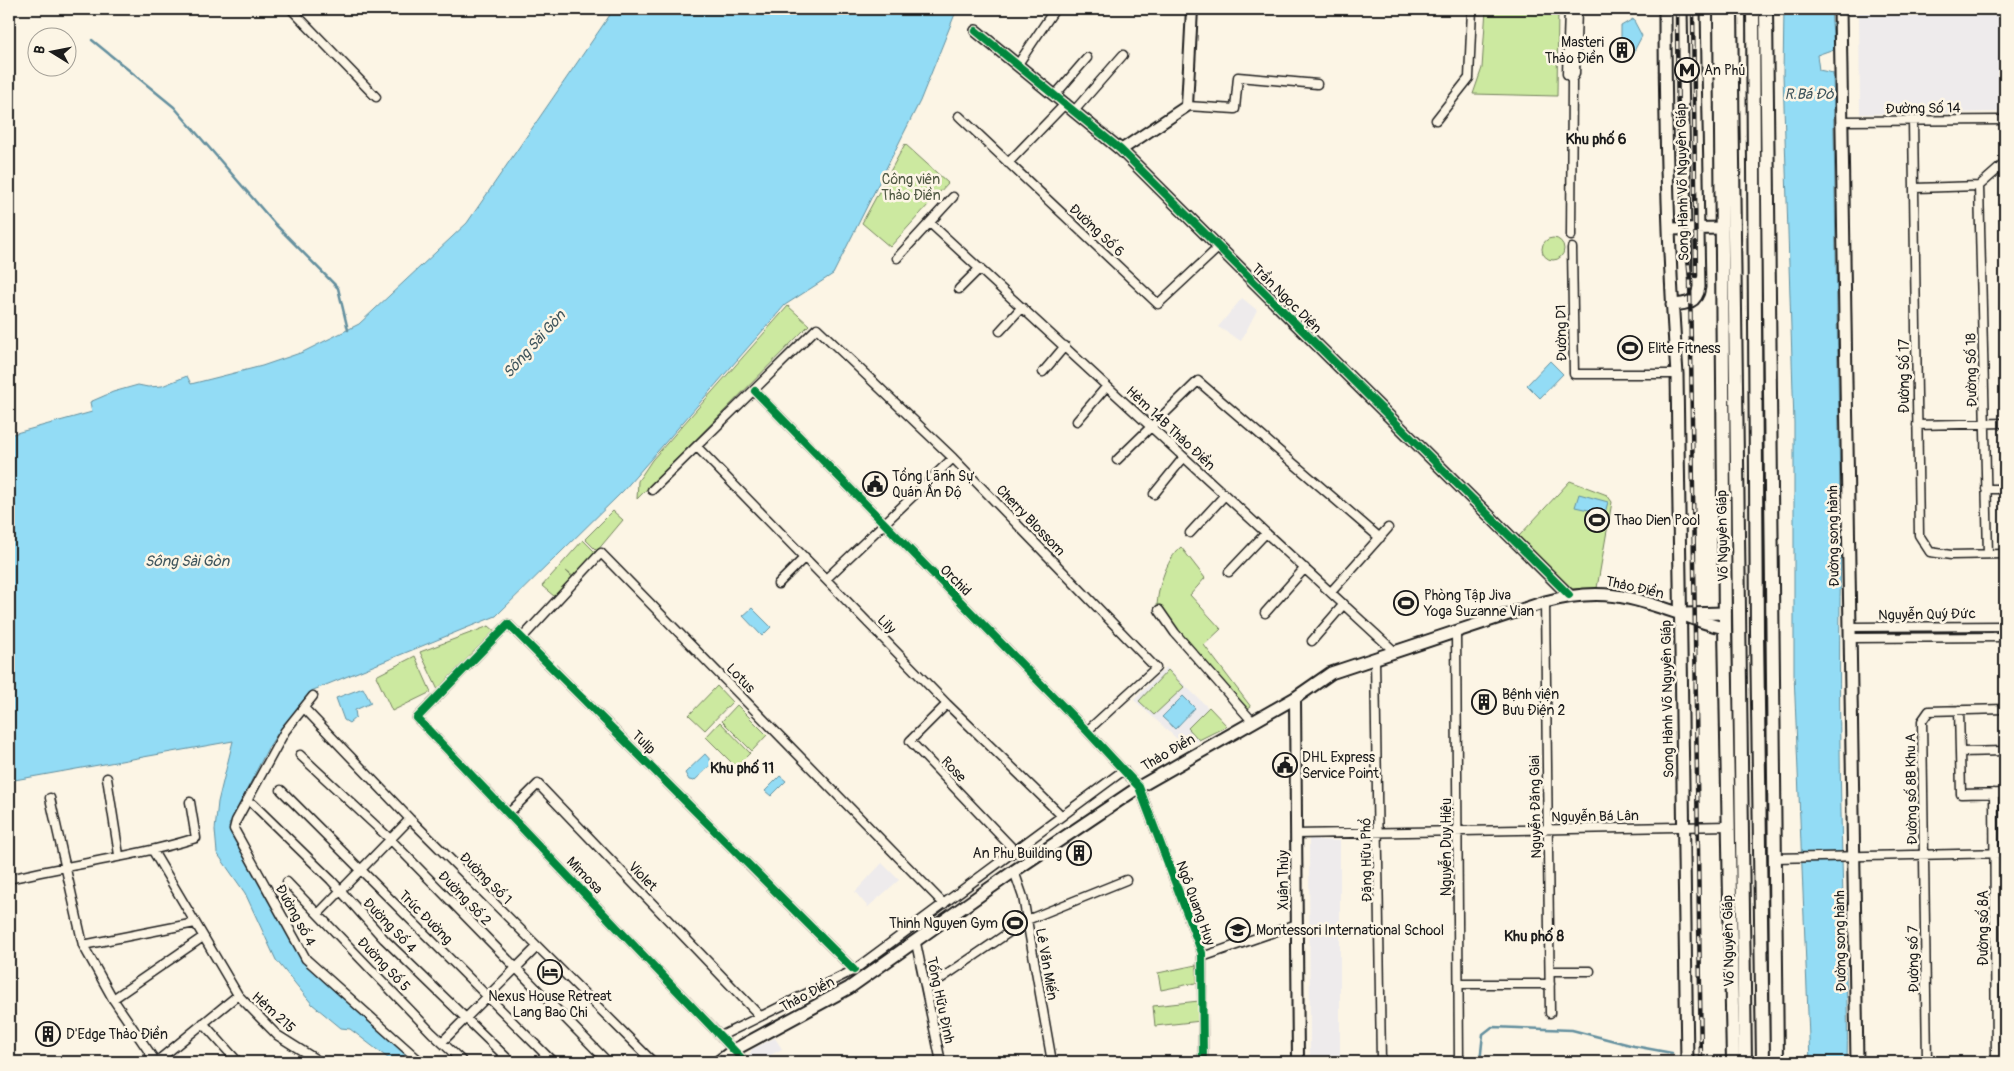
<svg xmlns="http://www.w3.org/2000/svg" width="2014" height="1071" viewBox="0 0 2014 1071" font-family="Pangolin,sans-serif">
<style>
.built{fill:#eeebec}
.green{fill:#cce9a0;stroke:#74825e}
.water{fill:#93dcf5;stroke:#638f9e}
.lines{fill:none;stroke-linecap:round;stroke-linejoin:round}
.stream{stroke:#638f9e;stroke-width:2.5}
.minor-casing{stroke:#1c1c1c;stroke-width:11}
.tertiary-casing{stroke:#1c1c1c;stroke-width:14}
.secondary-casing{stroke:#1c1c1c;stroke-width:15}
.trunk-casing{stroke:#1c1c1c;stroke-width:16}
.minor{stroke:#fcf5e5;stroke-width:8}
.tertiary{stroke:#fcf5e5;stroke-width:10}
.secondary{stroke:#fcf5e5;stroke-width:11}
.trunk{stroke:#fcf5e5;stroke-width:12}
.rail-casing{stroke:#1c1c1c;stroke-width:4.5}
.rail{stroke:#fcf5e5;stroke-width:2.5;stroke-dasharray:8;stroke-linecap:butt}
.cycleway-casing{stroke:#fcf5e5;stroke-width:11}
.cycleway{stroke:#00873e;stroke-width:8}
.labels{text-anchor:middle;stroke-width:5;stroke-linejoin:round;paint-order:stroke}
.poi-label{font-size:14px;fill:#1c1c1c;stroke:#fcf5e5;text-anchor:start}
.street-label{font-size:14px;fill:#1c1c1c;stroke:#fcf5e5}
.park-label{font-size:14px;fill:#515a44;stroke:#fcf5e5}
.water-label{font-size:15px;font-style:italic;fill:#40565d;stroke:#fcf5e5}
.neighbourhood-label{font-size:15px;font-weight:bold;fill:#1c1c1c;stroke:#fcf5e5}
</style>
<rect width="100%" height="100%" fill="#fcf5e5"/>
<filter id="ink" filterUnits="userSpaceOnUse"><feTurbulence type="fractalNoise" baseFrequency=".02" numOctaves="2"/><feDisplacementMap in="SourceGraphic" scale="10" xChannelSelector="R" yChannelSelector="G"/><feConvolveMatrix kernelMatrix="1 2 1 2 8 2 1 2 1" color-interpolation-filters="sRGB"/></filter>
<g filter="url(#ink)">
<path class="built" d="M1859,9H2005V112L1860,114Z
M1242,298L1257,310L1241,341L1218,327Z
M1166,667L1227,726L1186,747L1134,700Z
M1309,839L1340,841V1062H1310Z
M882,863L899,880L868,907L855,892Z
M1242,918L1249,934L1233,941L1227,926Z
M775,1038L782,1049L757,1062H752L748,1057L752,1049Z"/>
<path class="green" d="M1486,9H1558L1557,96L1473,94L1482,68Z
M905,144L948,183L890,247L862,223Z
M1542 249a11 11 0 1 1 22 0a11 11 0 1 1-22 0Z
M788,306L809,325L637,499L638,481L652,460Z
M1570,481L1607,495L1612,502L1597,588L1572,589L1519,536Z
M613,511L623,520L597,551L585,539Z
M583,540L596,553L574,577L566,571L573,578L555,597L542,586Z
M1181,547L1205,578L1190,595L1221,629L1204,645L1251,707L1245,711L1157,612C1156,592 1166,559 1181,547Z
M489,626L496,632L438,690L420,652Z
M415,656L431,692L392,711L376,676Z
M1168,670L1184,687L1154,715L1139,701Z
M717,686L732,702L705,730L689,715Z
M737,705L767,735L752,751L722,721Z
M1209,707L1227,726L1199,740L1188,728Z
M720,722L750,753L736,767L706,737Z
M1196,965L1200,982L1161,990L1158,973Z
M1199,1001L1201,1021L1155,1026L1153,1006Z"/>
<path class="water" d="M614,9H957L920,101L833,274L785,305L623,491L496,616L311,691L280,730L268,748L229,825L304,963L415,1062H393L350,1029L341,1028L312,1004L276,960L245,893L217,853L215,830L218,802L233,741L9,781V435L92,412L90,402L113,392L138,385L148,387L162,386L187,376L191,384L262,366L303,352L359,324L467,223Z
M1784,9H1831L1834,49L1817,55L1819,70L1833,73L1841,553C1838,669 1840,784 1843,899C1844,954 1849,1008 1847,1062H1810L1794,674V423L1783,74Z
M1633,19L1642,36L1633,53H1621V26Z
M1550,361L1563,374L1540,398L1527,385Z
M1579,494L1608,502L1600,531L1589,528L1593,511L1575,507Z
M752,608L771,627L762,636L743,616Z
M363,688L371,703L355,710L356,717L349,723L344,720L336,698Z
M1183,696L1195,708L1175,729L1162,717Z
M705,754L713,763L694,781L689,780L685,773Z
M780,776L786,781L771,796L765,791Z"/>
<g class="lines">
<path class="stream" d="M92,40L174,107L275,224L338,288L348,330
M1480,1062L1483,1034L1492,1027L1572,1030L1634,1046L1672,1053"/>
<defs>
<path id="minor" d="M291,9L376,97
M1569,9L1567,74L1572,79L1575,74L1577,9
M1018,64L1055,9
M1056,94L1087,58
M1187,106L1235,109L1238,77L1317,84
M1074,111L1123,55
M959,116L1158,304L1219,247
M1436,120L1469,78L1472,9
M1842,121L2005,120
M1913,121L1919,535L1930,552L1951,555L2005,554
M1008,163L1066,103
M1979,186L1988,554
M1915,188L1979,186L2005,163
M930,223L1394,651
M1571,236L1572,79
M1572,248L1574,374H1677
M897,258L953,197
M959,289L980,268
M1000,331L1022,307
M1043,372L1065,346
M755,391L1087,731L1139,787L1202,953L1203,1062
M1077,421L1107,386
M1917,425L2005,423
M697,447L947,704L1062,816
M1117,460L1198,381L1380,538
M1986,489H2005
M652,490L817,328L953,458L1156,668L1087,731
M1154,494L1184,457
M1190,533L1225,495
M1229,572L1266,533
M826,579L953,458
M778,584L805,557
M1331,592L1388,528
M1545,602L1550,1013
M1159,610L1175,633L1252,721
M1265,613L1305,568
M1850,627L2005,626
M1456,631L1459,1062
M522,638L601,553L944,904
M1850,638L2005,637
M1312,641L1344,604
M1375,658L1381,1062
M313,696L285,731L236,821L234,829L306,959L421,1062
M947,704L910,741L1016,852
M305,709L410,819L653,1062
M1959,710L1960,752
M2005,751L1960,752L1961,794L2005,793
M300,755L390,839L608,1062
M107,778L119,855
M281,790L553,1062
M1994,793L1996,1062
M50,798L83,945L113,999L156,1062
M253,804L331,880L384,939L511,1062
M509,813L538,784L759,1015
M1296,834L1729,826
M153,851L238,995L277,1035L320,1062
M1774,858L2005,853
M1014,871L1023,897L1052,1062
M9,879C71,864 135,857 196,838L190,802
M287,882L432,1033L463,1062
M318,914L410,819
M916,943L941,1062
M83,945L195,923
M1202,957L1297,924
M1550,971H1590
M933,984L1027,920L1126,880
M1459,984H1550
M113,999L203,937
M203,1023L238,1062
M721,1036L854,970L1124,770
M442,1042L537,947
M156,1062L238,995
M745,1062L417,718L508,624L854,970
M1927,1062L1922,721L1929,711L2005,709"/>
<path id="tertiary" d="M976,31L1121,150L1569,595
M1121,150L1187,106L1192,9
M1295,698L1298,1062"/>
<path id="secondary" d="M1665,9C1665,131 1668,252 1677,374L1687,1062
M1840,9L1857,1062
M1669,229L1722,228
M1672,305C1686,304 1697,303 1699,287L1694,9
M1685,614L1725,613
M718,1062L734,1050L849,988L1014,871L1139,787L1295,698L1331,673L1545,602C1600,587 1628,596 1681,614C1696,620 1709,625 1725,628"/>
<path id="trunk" d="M1720,9L1725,628L1733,1062
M1731,9L1745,1062
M1753,9L1757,633L1763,1062
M1766,9L1777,1062"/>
</defs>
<use href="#minor" class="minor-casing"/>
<use href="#tertiary" class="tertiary-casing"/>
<use href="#secondary" class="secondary-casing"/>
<use href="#trunk" class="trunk-casing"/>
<use href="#minor" class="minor"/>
<use href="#tertiary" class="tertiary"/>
<use href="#secondary" class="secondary"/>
<use href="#trunk" class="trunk"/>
<defs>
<path id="rail" d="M1677,9L1678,156L1690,279L1701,1062
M1693,9L1696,276"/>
</defs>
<use href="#rail" class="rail-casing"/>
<use href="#rail" class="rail"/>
<defs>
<path id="cycleway" d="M976,31L1121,150L1569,595
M755,391L1087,731L1139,787L1202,953L1203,1062
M745,1062L417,718L508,624L854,970"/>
</defs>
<use href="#cycleway" class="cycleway-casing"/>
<use href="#cycleway" class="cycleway"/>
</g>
</g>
<defs>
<symbol id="building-ring" viewBox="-11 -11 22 22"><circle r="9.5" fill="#fcf5e5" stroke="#1c1c1c" stroke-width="1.5"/><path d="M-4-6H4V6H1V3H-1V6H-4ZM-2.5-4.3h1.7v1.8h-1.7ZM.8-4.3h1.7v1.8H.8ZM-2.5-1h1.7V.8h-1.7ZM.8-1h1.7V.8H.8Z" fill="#1c1c1c"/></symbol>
<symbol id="metro-ring" viewBox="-11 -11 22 22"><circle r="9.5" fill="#fcf5e5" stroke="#1c1c1c" stroke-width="1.5"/><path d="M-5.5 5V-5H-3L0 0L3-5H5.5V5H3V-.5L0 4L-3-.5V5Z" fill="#1c1c1c"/></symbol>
<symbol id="stadium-ring" viewBox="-11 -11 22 22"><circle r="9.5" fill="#fcf5e5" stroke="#1c1c1c" stroke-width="1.5"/><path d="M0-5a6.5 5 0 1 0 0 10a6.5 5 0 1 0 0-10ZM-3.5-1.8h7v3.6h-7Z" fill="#1c1c1c"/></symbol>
<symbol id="civic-ring" viewBox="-11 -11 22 22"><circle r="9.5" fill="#fcf5e5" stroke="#1c1c1c" stroke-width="1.5"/><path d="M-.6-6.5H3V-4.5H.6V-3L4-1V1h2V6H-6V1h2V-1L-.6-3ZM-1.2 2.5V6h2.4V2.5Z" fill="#1c1c1c"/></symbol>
<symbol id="school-ring" viewBox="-11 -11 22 22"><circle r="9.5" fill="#fcf5e5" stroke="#1c1c1c" stroke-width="1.5"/><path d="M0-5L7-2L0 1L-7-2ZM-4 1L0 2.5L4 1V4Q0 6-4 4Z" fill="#1c1c1c"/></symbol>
<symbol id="hotel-ring" viewBox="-11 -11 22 22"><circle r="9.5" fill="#fcf5e5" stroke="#1c1c1c" stroke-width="1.5"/><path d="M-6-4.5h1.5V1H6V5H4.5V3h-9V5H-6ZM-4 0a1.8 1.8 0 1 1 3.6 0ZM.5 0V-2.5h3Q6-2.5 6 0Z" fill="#1c1c1c"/></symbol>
</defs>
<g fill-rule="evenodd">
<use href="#building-ring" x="1608" y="36" width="28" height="28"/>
<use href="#metro-ring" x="1673" y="56" width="28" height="28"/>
<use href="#stadium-ring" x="1616" y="334" width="28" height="28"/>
<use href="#civic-ring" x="861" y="470" width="28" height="28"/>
<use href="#stadium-ring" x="1583" y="506" width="28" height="28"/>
<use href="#stadium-ring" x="1392" y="589" width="28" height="28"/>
<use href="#building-ring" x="1470" y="688" width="28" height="28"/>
<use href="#civic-ring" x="1271" y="751" width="28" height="28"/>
<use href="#building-ring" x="1065" y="839" width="28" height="28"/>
<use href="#stadium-ring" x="1001" y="909" width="28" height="28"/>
<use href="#school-ring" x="1224" y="916" width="28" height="28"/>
<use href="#hotel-ring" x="536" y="958" width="28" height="28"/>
<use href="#building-ring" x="34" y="1020" width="28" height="28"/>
</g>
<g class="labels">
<g class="poi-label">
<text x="1604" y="47" text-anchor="end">Masteri<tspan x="1604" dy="16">Thảo Điền</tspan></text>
<text x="1704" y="75">An Phú</text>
<text x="1648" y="353">Elite Fitness</text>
<text x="892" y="481">Tổng Lãnh Sự<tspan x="892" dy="16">Quán Ấn Độ</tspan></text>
<text x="1614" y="525">Thao Dien Pool</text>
<text x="1424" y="600">Phòng Tập Jiva<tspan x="1424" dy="16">Yoga Suzanne Vian</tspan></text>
<text x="1502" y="699">Bệnh viện<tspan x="1502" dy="16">Bưu Điện 2</tspan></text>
<text x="1302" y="762">DHL Express<tspan x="1302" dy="16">Service Point</tspan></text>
<text x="1062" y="858" text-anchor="end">An Phu Building</text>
<text x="998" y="928" text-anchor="end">Thinh Nguyen Gym</text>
<text x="1256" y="935">Montessori International School</text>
<text x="550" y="1001" text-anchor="middle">Nexus House Retreat<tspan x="550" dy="16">Lang Bao Chi</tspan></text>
<text x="66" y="1039">D'Edge Thảo Điền</text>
</g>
<g class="street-label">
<text transform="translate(1923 108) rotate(-1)" y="5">Đường Số 14</text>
<text transform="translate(1682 182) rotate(-91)" y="5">Song Hành Võ Nguyên Giáp</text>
<text transform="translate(1097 230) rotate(43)" y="5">Đường Số 6</text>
<text transform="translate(1287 298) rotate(45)" y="5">Trần Ngọc Diện</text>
<text transform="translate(1561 333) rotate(-91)" y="5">Đường D1</text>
<text transform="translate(1971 370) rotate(-91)" y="5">Đường Số 18</text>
<text transform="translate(1904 376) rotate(-90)" y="5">Đường Số 17</text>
<text transform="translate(1171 428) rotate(43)" y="5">Hẻm 14B Thảo Điền</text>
<text transform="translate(1031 520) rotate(46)" y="5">Cherry Blossom</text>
<text transform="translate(1722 536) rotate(-91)" y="5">Võ Nguyên Giáp</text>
<text transform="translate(1833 536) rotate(-91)" y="5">Đường song hành</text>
<text transform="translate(956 580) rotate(45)" y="5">Orchid</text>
<text transform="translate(1635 587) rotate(13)" y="5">Thảo Điền</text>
<text transform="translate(1927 614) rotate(-1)" y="5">Nguyễn Quý Đức</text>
<text transform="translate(887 624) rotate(46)" y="5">Lily</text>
<text transform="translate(741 678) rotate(46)" y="5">Lotus</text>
<text transform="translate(1667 699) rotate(-91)" y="5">Song Hành Võ Nguyên Giáp</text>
<text transform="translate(644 742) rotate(45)" y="5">Tulip</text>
<text transform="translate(1168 752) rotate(-30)" y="5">Thảo Điền</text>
<text transform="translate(954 769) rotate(46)" y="5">Rose</text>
<text transform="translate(1911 789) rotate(-91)" y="5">Đường số 8B Khu A</text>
<text transform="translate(1535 807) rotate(-91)" y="5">Nguyễn Đăng Giai</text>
<text transform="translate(1595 816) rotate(-1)" y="5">Nguyễn Bá Lân</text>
<text transform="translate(1446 847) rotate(-90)" y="5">Nguyễn Duy Hiệu</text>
<text transform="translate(1366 860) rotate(-91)" y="5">Đặng Hữu Phổ</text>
<text transform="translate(585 875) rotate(46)" y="5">Mimosa</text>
<text transform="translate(643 876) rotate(46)" y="5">Violet</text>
<text transform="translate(486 878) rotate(45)" y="5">Đường Số 1</text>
<text transform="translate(1283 880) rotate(-90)" y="5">Xuân Thủy</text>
<text transform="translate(465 898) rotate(46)" y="5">Đường Số 2</text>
<text transform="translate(1196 903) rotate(70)" y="5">Ngô Quang Huy</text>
<text transform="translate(296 915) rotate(61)" y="5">Đường số 4</text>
<text transform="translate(426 917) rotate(45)" y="5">Trúc Đường</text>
<text transform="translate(390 925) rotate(46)" y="5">Đường Số 4</text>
<text transform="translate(1983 928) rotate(-90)" y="5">Đường số 8A</text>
<text transform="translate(1728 941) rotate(-91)" y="5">Võ Nguyên Giáp</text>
<text transform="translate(1840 941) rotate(-91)" y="5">Đường song hành</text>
<text transform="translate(1913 959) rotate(-91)" y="5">Đường số 7</text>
<text transform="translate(384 964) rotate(46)" y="5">Đường Số 5</text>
<text transform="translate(1047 964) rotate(80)" y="5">Lê Văn Miến</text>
<text transform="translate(807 994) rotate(-28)" y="5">Thảo Điền</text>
<text transform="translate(941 1000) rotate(78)" y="5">Tống Hữu Định</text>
<text transform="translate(274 1012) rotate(42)" y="5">Hẻm 215</text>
</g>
<g class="park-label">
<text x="911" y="184">Công viên<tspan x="911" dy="16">Thảo Điền</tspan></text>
</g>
<g class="water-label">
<text x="1809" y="99">R.Bá Đỏ</text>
<text transform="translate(534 344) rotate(-48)" y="5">Sông Sài Gòn</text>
<text x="187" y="566">Sông Sài Gòn</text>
</g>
<g class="neighbourhood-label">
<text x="1596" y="144">Khu phố 6</text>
<text x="742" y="773">Khu phố 11</text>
<text x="1534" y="941">Khu phố 8</text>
</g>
</g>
<rect width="2014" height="1071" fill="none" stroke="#fcf5e5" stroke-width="30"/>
<rect x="15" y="15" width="1984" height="1041" fill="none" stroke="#1c1c1c" stroke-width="2" filter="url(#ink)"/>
<g transform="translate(52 52) rotate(280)"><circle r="24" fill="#fcf5e5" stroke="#a29e95"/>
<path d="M0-4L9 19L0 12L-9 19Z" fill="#1c1c1c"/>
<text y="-8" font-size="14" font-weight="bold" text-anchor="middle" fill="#1c1c1c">B</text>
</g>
</svg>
